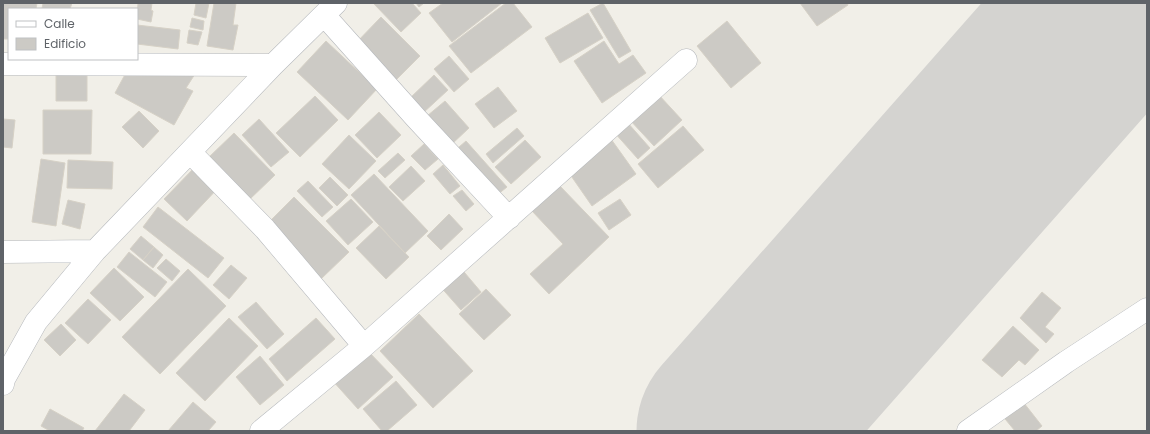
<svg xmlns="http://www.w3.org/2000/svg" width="1150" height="434" viewBox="0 0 1150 434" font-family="Poppins,sans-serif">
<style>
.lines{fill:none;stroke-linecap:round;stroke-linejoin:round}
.runway{stroke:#d4d3d0;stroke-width:197}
.building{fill:#cccac5;stroke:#d6d1c6}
.street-casing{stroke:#b5b8bc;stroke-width:23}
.street{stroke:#fff;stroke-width:22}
</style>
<rect width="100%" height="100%" fill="#f1efe8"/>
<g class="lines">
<path class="runway" d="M735,431L1113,3"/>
</g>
<path class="building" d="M3,3H37L36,9H9V39H3Z
M43,3H72L70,9H42Z
M138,3H152L151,10L153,11L151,22L137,19Z
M196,3H209L206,18L194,15Z
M214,3H236L233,25H238L233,50L207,46Z
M375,3H412L421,13L401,32L374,4Z
M416,3H424L419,7Z
M443,3H502L452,42L429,13Z
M506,3H513L532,27L471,73L449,46Z
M603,3L631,51L619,58L590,10Z
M800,3H847L848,5L817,26Z
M588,13L603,38L560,63L545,38Z
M381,17L420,56L393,83L354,45Z
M192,18L204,21L203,30L190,27Z
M727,21L761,63L731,88L697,46Z
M137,25L180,30L178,49L137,44Z
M189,30L202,32L198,45L187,43Z
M326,41L377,89L348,120L297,72Z
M604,41L619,64L633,55L646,73L602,103L574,61Z
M449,56L469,79L454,92L434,69Z
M128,69L142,76L148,69L195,74L186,88L193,91L174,125L115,93Z
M56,72H87V101H56Z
M434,75L448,90L423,113L409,99Z
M498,87L517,111L494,128L475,104Z
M658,94L682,120L654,146L629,119Z
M315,96L338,120L300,157L276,133Z
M445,101L469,128L452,144L427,116Z
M43,110H92L91,154H43Z
M139,111L159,131L143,148L122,127Z
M379,112L401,135L377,158L355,135Z
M3,119L15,120L12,148L3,147Z
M259,119L289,152L271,167L242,135Z
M627,122L650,148L638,159L614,132Z
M683,126L704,150L658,188L638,164Z
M517,128L524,136L493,163L486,154Z
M234,133L275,175L248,201L207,159Z
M349,135L376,161L349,189L322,164Z
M611,139L636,174L592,206L567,170Z
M525,140L541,157L511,184L495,167Z
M466,141L507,187L492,199L452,153Z
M424,144L438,159L425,170L411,156Z
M398,153L405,160L385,178L378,171Z
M41,159L65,163L56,226L32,222Z
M68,160L113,162L112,189L67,188Z
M197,165L220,186L187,221L164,199Z
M443,165L460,186L450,194L433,174Z
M411,166L425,181L403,201L389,187Z
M374,174L428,231L405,253L351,195Z
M330,177L348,195L337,206L319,188Z
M308,181L333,207L322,217L297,191Z
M559,185L609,237L549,294L530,274L563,244L532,211Z
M462,190L474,204L466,211L453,196Z
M294,197L349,252L321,279L267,224Z
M351,199L373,222L348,245L326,221Z
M620,199L631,215L609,230L598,213Z
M68,200L85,204L80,229L62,224Z
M158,207L224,258L208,278L143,227Z
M449,214L463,229L441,250L427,236Z
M379,226L409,257L386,279L356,248Z
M141,236L154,247L143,260L130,249Z
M154,247L163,255L153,268L143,260Z
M129,252L167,282L155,297L117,267Z
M166,259L180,271L172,281L157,268Z
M231,265L247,278L229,299L213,285Z
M459,266L481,292L461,310L438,284Z
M114,268L144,297L120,321L90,293Z
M188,269L226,306L160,374L122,337Z
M486,289L511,315L484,340L459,314Z
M1042,292L1061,308L1045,327L1054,334L1046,343L1020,318Z
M88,299L111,320L88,344L65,323Z
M256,302L284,334L267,349L238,317Z
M419,314L473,371L433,408L380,351Z
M229,318L258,346L205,401L176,373Z
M316,318L335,339L287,381L269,359Z
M61,324L76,340L60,356L44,340Z
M1013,326L1039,350L1025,365L1019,360L1002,377L982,360Z
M366,349L393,377L358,409L332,380Z
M260,356L284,385L260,405L236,377Z
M396,381L417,405L387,431H382L363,409Z
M124,394L145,410L129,431H95Z
M1020,398L1042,426L1036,431H1015L1001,414Z
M193,402L216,422L208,431H168Z
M50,409L84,428L82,431H50L41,426Z"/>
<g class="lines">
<defs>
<path id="street" d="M324,15L416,118L509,218
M3,64L273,65
M190,152L265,229L364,346L261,431
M3,252L95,251
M364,346L686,60
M3,384L4,379L36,322L95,251L273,65L336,3
M968,431L1066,362L1147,309"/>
</defs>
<use href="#street" class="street-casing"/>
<use href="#street" class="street"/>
</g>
<rect width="1150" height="434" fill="none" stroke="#5f6368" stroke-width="8"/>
<rect x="8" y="8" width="130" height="52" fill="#ffffff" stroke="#bfc1c3"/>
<rect x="16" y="21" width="20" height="6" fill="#ffffff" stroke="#bfc1c3"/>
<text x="44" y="28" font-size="12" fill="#5f6368">Calle</text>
<rect x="16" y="38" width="20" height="12" fill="#cccac5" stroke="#bfc1c3"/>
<text x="44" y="48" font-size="12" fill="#5f6368">Edificio</text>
</svg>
